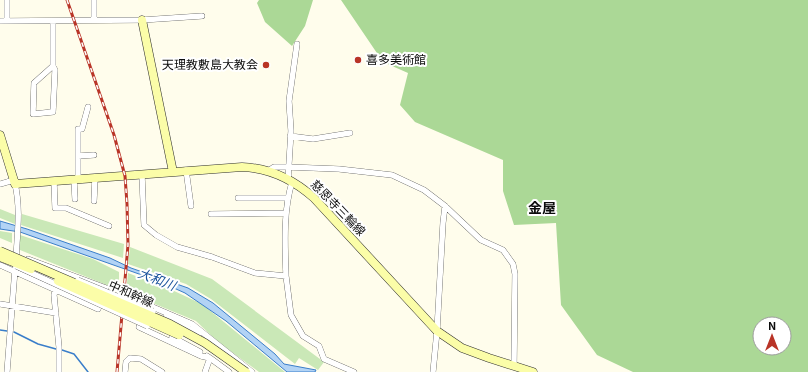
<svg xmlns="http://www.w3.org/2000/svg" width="808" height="372" viewBox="0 0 808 372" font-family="Georgia,'Noto Sans JP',serif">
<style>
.green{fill:#cae8b7}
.forest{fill:#abd896;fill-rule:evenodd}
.water{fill:#b2d3f5;stroke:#3a7eca}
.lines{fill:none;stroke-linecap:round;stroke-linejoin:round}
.stream{stroke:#3a7eca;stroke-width:1.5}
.street-casing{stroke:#3f3f3f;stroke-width:6}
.secondary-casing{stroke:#2e2e2e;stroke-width:9}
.street{stroke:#fff;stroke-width:5.5}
.secondary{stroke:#fbfda8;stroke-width:8}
.rail-casing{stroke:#b93427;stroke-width:3}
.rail{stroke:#fff;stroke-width:1.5;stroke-dasharray:4.5;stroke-linecap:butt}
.street-bridge-casing{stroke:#3f3f3f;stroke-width:6;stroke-linecap:butt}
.secondary-bridge-casing{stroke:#2e2e2e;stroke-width:9;stroke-linecap:butt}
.street-bridge{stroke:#fff;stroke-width:5.5}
.secondary-bridge{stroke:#fbfda8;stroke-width:8}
.poi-dot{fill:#b93427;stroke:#fff;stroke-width:1.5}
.labels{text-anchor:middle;stroke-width:4;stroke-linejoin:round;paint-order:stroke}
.poi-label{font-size:12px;fill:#0c0c0c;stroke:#fff;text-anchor:start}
.street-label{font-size:12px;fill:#0c0c0c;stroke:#fff}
.water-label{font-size:13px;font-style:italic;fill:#18519b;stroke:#fff}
.quarter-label{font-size:14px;font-weight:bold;fill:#0c0c0c;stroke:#fff}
</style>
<rect width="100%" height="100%" fill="#fffdec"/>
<path class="green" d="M0,209L15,215V224L0,218Z
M22,214L124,244L123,258L21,225Z
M0,231L12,233V243L0,238Z
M20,235L93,259L119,272V290L20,250Z
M130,247L212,279L324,362L318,370L299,358L295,364L211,299L186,284L128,264Z
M128,273L172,290L202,304L285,372H259L218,342L196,321L126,292Z"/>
<path class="forest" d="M259,0H313L305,26L292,46L265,22L257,3Z
M341,0H808V372H633L597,355L561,305L556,223L514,225L503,191V160L415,122L400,105L408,73L383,62ZM760,324H784V348H760Z"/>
<path class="water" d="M0,221L27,229L110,258L131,268L188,288L213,303L275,354L284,364L316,370L315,372H287L226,321L185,293L156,280L20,232L0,229Z"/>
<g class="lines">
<path class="stream" d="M0,330L7,331
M14,332L38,344L56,349
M62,350L74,354L88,372"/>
<defs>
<path id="street" d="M7,0V21
M94,0V20
M0,21L142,20L202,16
M53,21V66L55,70L53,112L33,114L34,83L53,66
M290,136L313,139L350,133
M78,156L94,155
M186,170L191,206
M268,171L274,167H287L339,169L392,175L424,190L445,206L481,240L503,250L513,264L515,274L514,366
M142,175L144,225L156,235L177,247L212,257L255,273L286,276C285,245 283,212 292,182
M78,179V129H82L88,107
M74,180L75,199
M288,180L291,131L289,101L297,44
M54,181L55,208H66L109,226
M0,184L14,180
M15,184C21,209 17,235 16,260
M238,198H287
M94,201L95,178
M211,214L286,213
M0,265L98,309L106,288L28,259
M286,276L291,315L303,336L319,346L324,359L354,372
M56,287L54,295L59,347V372
M0,304L56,313
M146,312L148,305L192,324L252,372
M166,317L199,334
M142,320L139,327L201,356L210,358L229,372
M172,337L200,352
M7,372L15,269
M125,372L126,362L130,358L141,359L162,372
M205,372L210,358L207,356
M433,372L437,331L443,223L445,206"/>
<path id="secondary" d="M142,20L173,172
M0,135L15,184L242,167C269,168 294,180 314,198L437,331L462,348L489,358L533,372"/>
</defs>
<use href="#street" class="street-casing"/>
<use href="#secondary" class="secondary-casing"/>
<use href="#street" class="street"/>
<use href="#secondary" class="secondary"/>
<defs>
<path id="rail" d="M67,0L114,135L125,176L127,204L128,245L117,372"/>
</defs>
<use href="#rail" class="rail-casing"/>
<use href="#rail" class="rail"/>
<defs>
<path id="street-bridge" d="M16,266L147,326
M78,280L153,311"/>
<path id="secondary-bridge" d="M0,251L170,324L205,343L246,372
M0,257L31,269
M58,281L179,335"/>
</defs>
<use href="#street-bridge" class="street-bridge-casing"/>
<use href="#secondary-bridge" class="secondary-bridge-casing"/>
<use href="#street-bridge" class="street-bridge"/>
<use href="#secondary-bridge" class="secondary-bridge"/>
</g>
<g class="poi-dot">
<circle cx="358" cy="60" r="4"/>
<circle cx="266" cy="65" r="4"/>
</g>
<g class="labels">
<g class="poi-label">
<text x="366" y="64">喜多美術館</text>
<text x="258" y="69" text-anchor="end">天理教敷島大教会</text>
</g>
<g class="street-label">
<text transform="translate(338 208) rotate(46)" y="4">慈恩寺三輪線</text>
<text transform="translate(131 294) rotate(24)" y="4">中和幹線</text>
</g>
<g class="water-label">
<text transform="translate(157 279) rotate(21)" y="5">大和川</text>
</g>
<g class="quarter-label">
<text x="542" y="213">金屋</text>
</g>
</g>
<g transform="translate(772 336)"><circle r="19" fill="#ffffff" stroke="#9e9e9e"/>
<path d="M0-3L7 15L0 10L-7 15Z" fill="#b93427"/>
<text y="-6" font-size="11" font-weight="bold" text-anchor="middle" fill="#0c0c0c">N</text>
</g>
</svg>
